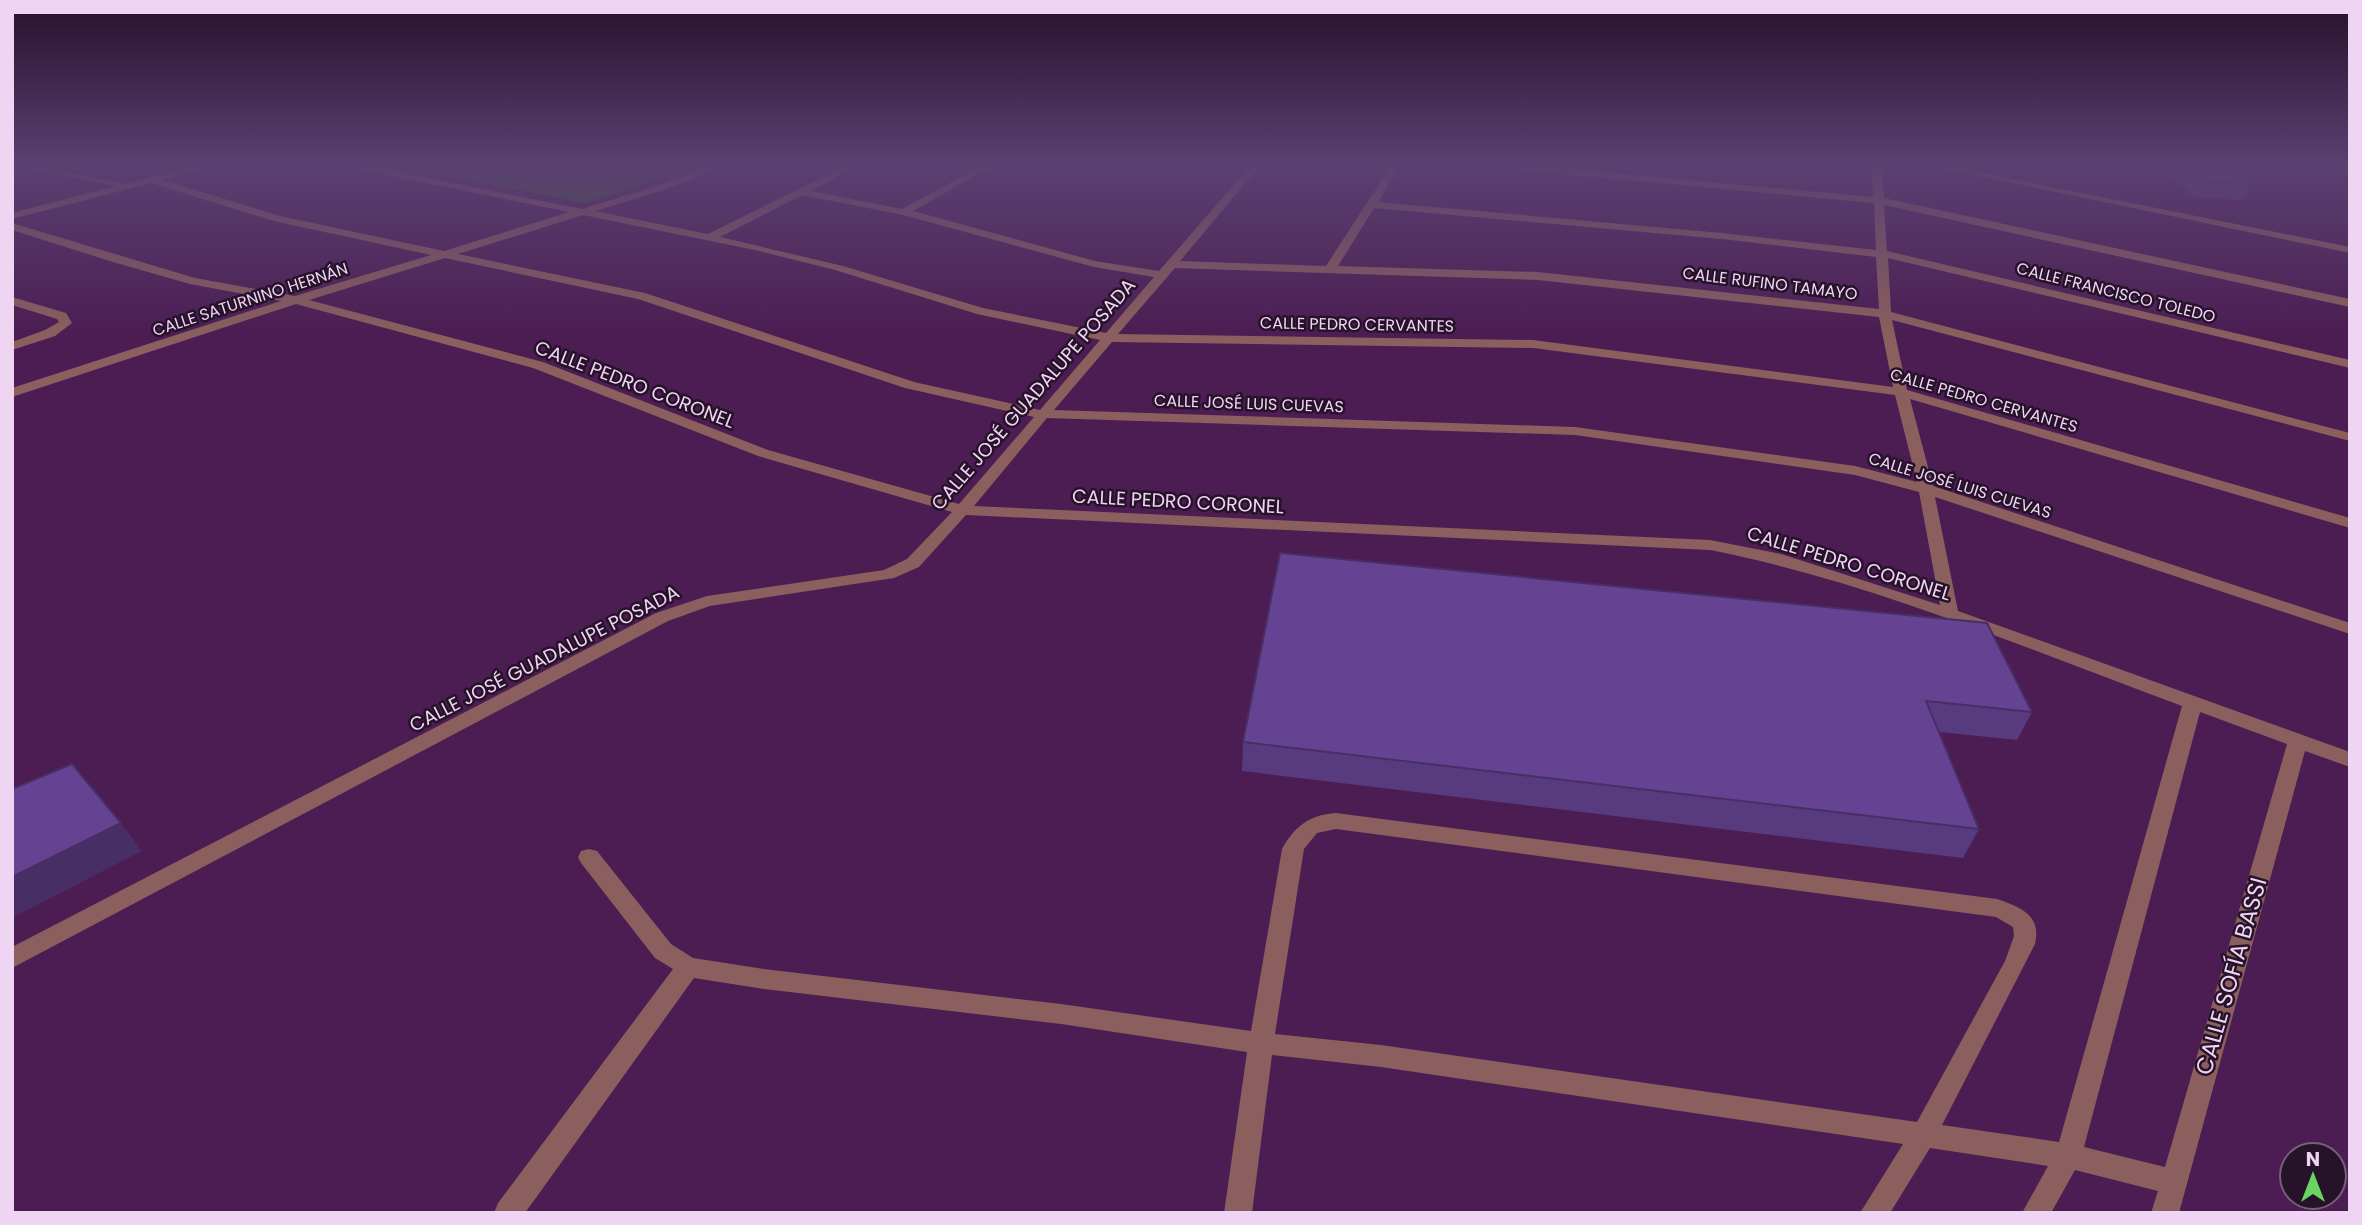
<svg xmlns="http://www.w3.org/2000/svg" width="2362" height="1225" viewBox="0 0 2362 1225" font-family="Poppins,sans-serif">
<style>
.green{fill:#325b2f}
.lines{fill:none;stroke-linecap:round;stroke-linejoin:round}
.minor{fill:#8a5f5d;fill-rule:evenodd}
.wall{fill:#583a7e}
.shaded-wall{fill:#472f66}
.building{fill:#664392;stroke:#472f66;stroke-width:2}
.labels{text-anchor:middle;stroke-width:5;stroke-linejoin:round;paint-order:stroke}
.far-street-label{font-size:16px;fill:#f0d4f4;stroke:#261229}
.street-label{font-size:19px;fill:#f0d4f4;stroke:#261229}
.near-street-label{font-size:23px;fill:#f0d4f4;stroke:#261229}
</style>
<rect width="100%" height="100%" fill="#4b1d52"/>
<path class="green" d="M399,167H695L585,203Z"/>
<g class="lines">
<path class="minor" d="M20,167H40L126,184L193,167H208L163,180L280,216L444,251L569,212L361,170L356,167H374L582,209L656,186L707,167H720L664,190L595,211L708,234L843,167H855L811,191L902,209L979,167H991L913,211L1095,261L1159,271L1249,167H1259L1180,261L1326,266L1390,167H1400L1378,202L1722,233L1876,250L1874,203L1518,170L1513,167H1546L1873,197L1872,167H1882L1884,198L2350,299V307L1884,205L1887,251L2350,360V368L1888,258L1891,312L2350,433V441L1892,320L1907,390L2350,518V528L1910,399L1933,486L2350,623V634L1935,497L1958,611L2350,752V767L2305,751L2179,1213H2151L2158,1191L2075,1170L2051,1213H2022L2048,1166L1930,1148L1890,1213H1860L1903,1144L1381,1067L1272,1055L1252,1213H1224L1247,1052L1061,1024L764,989L694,978L525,1213H494L498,1203L673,969L655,958L581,863L578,857L581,851L589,849L597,851L671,944L693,958L764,969L1061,1004L1251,1031L1282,849C1295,826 1309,815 1336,813L1997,899C2020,907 2042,915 2035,944L1942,1125L2059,1142L2182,706C2027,649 1872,582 1710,550L966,515L919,567L894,578L710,606L668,621L12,968V947L656,613L707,596L884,570L907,559L952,512L758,456L533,368L296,304L12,397V388L281,301L190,284L113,262L12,230V223L195,278L295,296L431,255L274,221L151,183L12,219V213L116,186ZM802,195L903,215L1094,267L1154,277L1106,333L983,308L843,266L720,237ZM1374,208L1722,239L1876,257L1879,309L1538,272L1338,266ZM583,215L755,250L835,270L977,314L1100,340L1040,410L914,382L645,293L458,254ZM445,258L638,299L905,388L1034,417L959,504L768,450L543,362L309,300ZM1175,268L1538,280L1879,317L1893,387L1533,340L1118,334ZM1112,342L1533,348L1895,395L1917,482L1855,466L1575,427L1054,410ZM1047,418L1575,435L1855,475L1919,492L1940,605L1781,554L1710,540L974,506ZM2200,712L2287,744L2165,1167L2084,1147ZM1336,829L1996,917L2013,927L2014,936L2005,961L1917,1122L1381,1045L1275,1034L1304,849L1317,833Z
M1935,167H1953L2350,247V253Z
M12,297L66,313L72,323L55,336L12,350V342L45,330L59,322L57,319L12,305Z"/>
</g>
<path class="wall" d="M2155,167H2231L2251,184L2243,200L2196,197Z
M1280,553L2032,712L2017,740L1939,732L1979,829L1963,858L1242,771L1243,742Z"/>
<path class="shaded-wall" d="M121,823L142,851L12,918V877Z"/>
<path class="building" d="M2182,167H2231L2251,184L2204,182Z
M1280,553L1987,623L2032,712L1926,701L1979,829L1243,742Z
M72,764L121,823L12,877V789Z"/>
<linearGradient id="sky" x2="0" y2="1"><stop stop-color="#29102d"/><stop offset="0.49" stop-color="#5b4071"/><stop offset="1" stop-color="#5b4071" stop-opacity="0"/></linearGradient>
<rect width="2362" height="338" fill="url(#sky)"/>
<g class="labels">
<g class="far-street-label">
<text transform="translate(1770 283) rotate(7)" y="6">CALLE RUFINO TAMAYO</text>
<text transform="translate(2116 292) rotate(14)" y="6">CALLE FRANCISCO TOLEDO</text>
<text transform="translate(250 299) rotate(-18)" y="6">CALLE SATURNINO HERNÁN</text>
<text transform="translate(1357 324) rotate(1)" y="6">CALLE PEDRO CERVANTES</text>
<text transform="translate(1984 400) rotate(16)" y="6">CALLE PEDRO CERVANTES</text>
<text transform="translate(1249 403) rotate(2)" y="6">CALLE JOSÉ LUIS CUEVAS</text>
<text transform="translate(1960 485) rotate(17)" y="6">CALLE JOSÉ LUIS CUEVAS</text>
</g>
<g class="street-label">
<text transform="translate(635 384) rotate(21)" y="7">CALLE PEDRO CORONEL</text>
<text transform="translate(1033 394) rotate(-49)" y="7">CALLE JOSÉ GUADALUPE POSADA</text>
<text transform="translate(1178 501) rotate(3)" y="7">CALLE PEDRO CORONEL</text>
<text transform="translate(1849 563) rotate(17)" y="7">CALLE PEDRO CORONEL</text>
<text transform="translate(544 658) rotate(-27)" y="7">CALLE JOSÉ GUADALUPE POSADA</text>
</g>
<g class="near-street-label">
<text transform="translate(2231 976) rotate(-74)" y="8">CALLE SOFÍA BASSI</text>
</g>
</g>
<rect width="2362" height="1225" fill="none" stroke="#f0d4f4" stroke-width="28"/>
<g transform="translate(2313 1176)"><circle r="33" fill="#261229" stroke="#77607a" stroke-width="2"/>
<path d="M0-5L12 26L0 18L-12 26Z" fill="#6bd363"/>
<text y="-10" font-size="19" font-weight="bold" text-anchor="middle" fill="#f0d4f4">N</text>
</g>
</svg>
